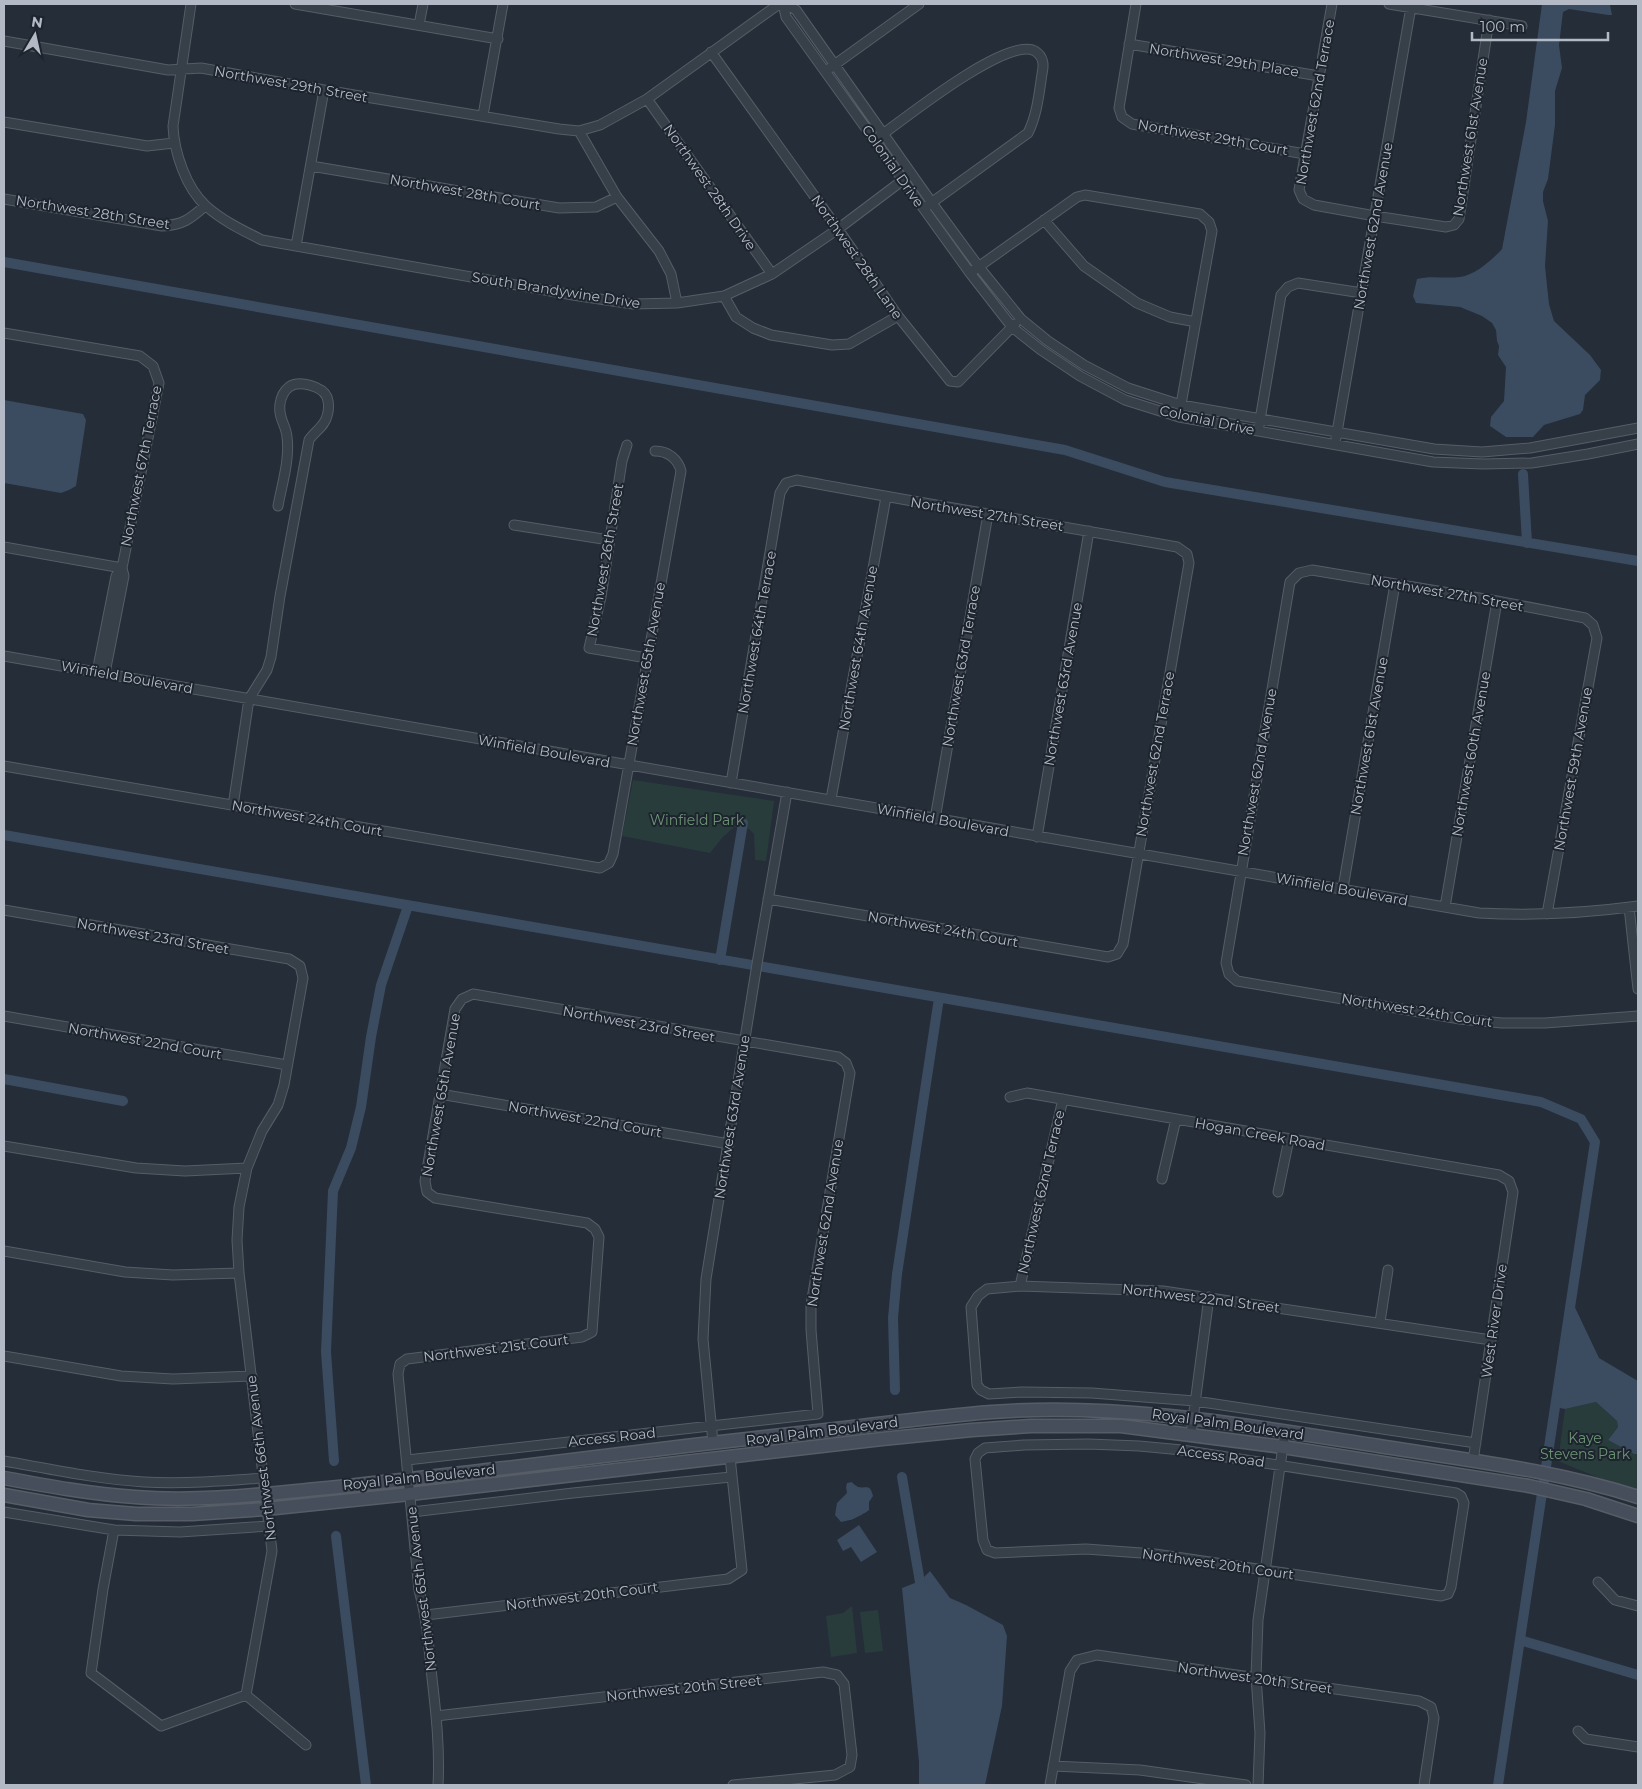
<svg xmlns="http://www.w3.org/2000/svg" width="1642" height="1789" viewBox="0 0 1642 1789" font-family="Montserrat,sans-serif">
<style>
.green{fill:#293c3c}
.water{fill:#3b4b60}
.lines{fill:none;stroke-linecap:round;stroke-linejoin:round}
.canal{stroke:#3b4b60;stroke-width:10}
.minor-casing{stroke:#565d67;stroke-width:11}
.secondary-casing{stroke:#565d67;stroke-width:15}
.minor{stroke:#373f49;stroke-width:9}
.secondary{stroke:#464e5c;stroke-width:12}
.labels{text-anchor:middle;stroke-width:4;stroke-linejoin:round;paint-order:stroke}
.street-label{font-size:14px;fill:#b3bac5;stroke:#1d242e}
.park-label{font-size:14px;fill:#6c9474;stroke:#1d242e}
</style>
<rect width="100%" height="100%" fill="#242d38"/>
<path class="green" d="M633,780L774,801L766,861L755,860L754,834L749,829L734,827L722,838L710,853L622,836Z
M1596,1402L1617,1421L1618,1427L1608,1440L1634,1454H1638V1494L1558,1461L1565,1409Z
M852,1606L857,1653L831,1657L826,1616L843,1613Z
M878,1610L883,1651L865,1653L860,1612Z"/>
<path class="water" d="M1542,4H1605L1610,5L1612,15H1608L1569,9L1563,12L1559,45L1562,68L1555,91V125L1548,179L1543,192V201L1548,221L1545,266L1549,304L1554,321L1590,355L1601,370L1600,380L1585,395L1583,410L1580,414L1544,425L1533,437H1506L1490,426L1491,417L1504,401L1506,367L1498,355L1499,346L1497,341L1496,330L1492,323L1482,316L1460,307L1416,303L1413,296L1417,279C1431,275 1446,279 1460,277C1475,275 1492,260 1502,249L1526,122Z
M4,400L83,414L86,420L76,486L69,490L61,493L4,483Z
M1571,1299L1599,1358L1638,1381V1454H1634L1608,1440L1618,1427L1617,1421L1596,1402L1565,1409L1555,1407Z
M852,1482C852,1483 858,1487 858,1487C866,1489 870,1483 873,1496L869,1502V1510C867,1512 853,1520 850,1520C847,1521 844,1521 841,1522L835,1515L837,1503L847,1493L846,1487L847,1483Z
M859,1525L877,1552L861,1562L851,1547L843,1551L837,1540Z
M930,1571L950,1598L966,1605L1003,1625L1007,1636L1002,1706L985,1785H919V1762L902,1588L920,1581Z"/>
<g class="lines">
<path class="canal" d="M4,262L1065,450L1165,482L1638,561
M1523,474L1527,543
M4,835L1541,1102L1581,1119L1595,1142L1498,1785
M720,960L743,823
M4,1079L123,1101
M895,1390L893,1318L897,1274L939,998
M334,1461L326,1352L333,1191L351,1148L361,1107L371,1037L381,985L408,906
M902,1477L922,1594
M336,1536L366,1785
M1520,1640L1638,1675"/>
<defs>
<path id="minor" d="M191,4L173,126C174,152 186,188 206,206C223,221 242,230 262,240L573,295L633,304L677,303L724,296L772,274L838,229L907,177
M295,4L498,39
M783,4L786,17L970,273L1012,327L1041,350L1080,376L1125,400L1179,417L1433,462L1483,464L1532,463L1588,454L1638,444
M786,4L796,10L932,203L979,267L1021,319L1048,341L1084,365L1128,388L1181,405L1434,449L1482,452L1530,448L1638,428
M1136,4L1119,108L1122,117L1132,124L1305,154
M1332,4L1299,190L1303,199L1314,205L1375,216L1446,227L1454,225L1459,219L1489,20
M1389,4L1522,26
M419,25L423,4
M4,41L168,70L201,68L324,90L559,129L579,131L600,125L647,99L779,4
M1129,44L1319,76
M711,52L838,229L898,316L950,381L958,382L1015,324
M830,68L919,4
M647,99L772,274
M483,115L503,4
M4,122L147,146L174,143
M579,131L617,197L659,251L671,274L677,303
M879,137C904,119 1007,36 1035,51C1044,57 1044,65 1042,74C1039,94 1037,115 1028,133L927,206
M311,166L559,208L596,207L617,197
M4,199L162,226C183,225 190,219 205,206
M1044,220L1084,266L1137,303L1170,317L1196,322
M296,246L324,90
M974,270L1077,197L1085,195L1200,214L1209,222L1212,231L1180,410
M724,296L736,317L753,328L771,335L832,345L849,344L898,316
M4,333L140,356L153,366L159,383L122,568L116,576L97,672
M1259,426L1281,295L1288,287L1298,283L1362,293
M1336,438L1411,7
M627,445L622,461L601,597L589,648L647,658
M514,525L609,540
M4,547L122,568
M4,656L1479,913C1532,916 1586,913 1638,906
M105,673L124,576L122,568
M4,766L600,868L609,863L613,854L681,471C678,459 668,451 655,451
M731,783L780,493L786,483L797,480C923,504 1051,524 1177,547L1187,554L1189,563L1123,944L1117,954L1108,957L768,899
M831,799L886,497
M233,806L249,699L267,670L271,657L280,596L309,440C314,432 325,426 327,416C329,410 329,403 327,397C322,386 299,380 289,387C284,391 281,397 280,404C278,419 286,424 287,437C290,459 282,484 278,506
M935,819L988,514
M1037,837L1089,531
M1343,888L1395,584
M1445,907L1497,601
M1629,907L1638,989
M4,910L289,959L300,966L303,978L284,1085L278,1105L262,1131L247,1168L239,1207L237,1240L239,1273L272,1551L246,1695L161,1726L91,1673L103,1589L114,1530
M1547,914L1597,638L1593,625L1585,618L1497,601L1312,570L1299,573L1290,582L1226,963L1229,974L1237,981L1460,1019L1502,1023H1545L1638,1016
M4,1016L287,1065
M440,1094L729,1144
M1010,1097L1027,1093L1499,1175L1509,1181L1513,1192L1473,1461
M4,1146L136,1168L185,1171L247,1168
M1162,1179L1176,1119
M1278,1192L1289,1139
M4,1251L125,1272L173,1275L239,1273
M1020,1286L1063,1099
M1380,1322L1388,1270
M4,1356L121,1376L173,1379L252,1376
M1191,1434L1209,1297
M713,1443L703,1339L706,1279L758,958L787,792
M1476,1443L1195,1401L1092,1393L1022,1392L989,1394L981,1390L977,1385L971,1307L978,1296L987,1289L1020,1286L1163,1291L1491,1340
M1088,1444L1139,1446L1182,1450L1456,1493L1461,1496L1464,1503L1451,1587L1448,1594L1441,1596L1155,1554L1086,1549L995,1553L987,1550L983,1540L975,1459L978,1453L985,1448L1024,1445Z
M407,1460L818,1414L811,1330V1305L850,1073L846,1063L838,1057L473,994L462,999L455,1009L425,1181L427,1192L435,1198L587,1223L595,1229L599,1237L592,1332L582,1337L407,1359L400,1364L398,1374L419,1590C427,1619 429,1648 432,1678C436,1713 440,1749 438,1785
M4,1461C50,1469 97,1479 144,1482C184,1484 223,1481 263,1478
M4,1512L114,1530L180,1532L269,1526
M412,1512L573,1493L731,1477
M1598,1582L1615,1600L1638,1606
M426,1615L728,1579L742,1570L730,1457
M246,1695L306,1745
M436,1716L823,1672L837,1675L844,1684L852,1755L850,1767L835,1775L733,1785
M1578,1731L1586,1739L1638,1747
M1053,1766L1140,1770L1246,1785
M1050,1785L1070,1671L1077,1660L1097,1655L1419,1701L1431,1707L1434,1718L1424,1785
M1258,1785L1260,1733L1256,1677L1258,1620L1285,1432"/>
<path id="secondary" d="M4,1478C47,1486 91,1494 135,1497C195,1502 256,1495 317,1489C380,1483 443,1475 506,1468C616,1454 725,1441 835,1429C887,1423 939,1416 992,1412C1121,1402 1251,1426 1379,1446C1466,1460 1554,1470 1638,1497
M4,1495L88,1510L136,1514H192L266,1509L410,1494L882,1439L972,1430L1031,1426H1121L1283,1447L1529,1486L1586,1499L1638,1516"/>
</defs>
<use href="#minor" class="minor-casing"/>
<use href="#secondary" class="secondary-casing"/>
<use href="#minor" class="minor"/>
<use href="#secondary" class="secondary"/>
</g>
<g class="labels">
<g class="street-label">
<text transform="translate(1224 60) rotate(9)" y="5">Northwest 29th Place</text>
<text transform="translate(291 84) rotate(10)" y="5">Northwest 29th Street</text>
<text transform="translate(1315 102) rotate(-80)" y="5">Northwest 62nd Terrace</text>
<text transform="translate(1213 137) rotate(10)" y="5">Northwest 29th Court</text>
<text transform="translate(1470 137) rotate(-81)" y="5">Northwest 61st Avenue</text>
<text transform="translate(893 166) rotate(55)" y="5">Colonial Drive</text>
<text transform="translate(710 187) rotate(55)" y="5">Northwest 28th Drive</text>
<text transform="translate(465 192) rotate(10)" y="5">Northwest 28th Court</text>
<text transform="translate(93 212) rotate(9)" y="5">Northwest 28th Street</text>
<text transform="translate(1373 226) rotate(-80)" y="5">Northwest 62nd Avenue</text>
<text transform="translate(857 257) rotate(55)" y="5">Northwest 28th Lane</text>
<text transform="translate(556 290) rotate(9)" y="5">South Brandywine Drive</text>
<text transform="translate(1207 420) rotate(12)" y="5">Colonial Drive</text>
<text transform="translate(141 466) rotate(-79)" y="5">Northwest 67th Terrace</text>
<text transform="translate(987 514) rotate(9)" y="5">Northwest 27th Street</text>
<text transform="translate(605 560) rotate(-80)" y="5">Northwest 26th Street</text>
<text transform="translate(1447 593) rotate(10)" y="5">Northwest 27th Street</text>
<text transform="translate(757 632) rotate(-80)" y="5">Northwest 64th Terrace</text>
<text transform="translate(858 648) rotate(-80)" y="5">Northwest 64th Avenue</text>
<text transform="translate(646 664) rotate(-80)" y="5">Northwest 65th Avenue</text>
<text transform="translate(961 666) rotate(-80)" y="5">Northwest 63rd Terrace</text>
<text transform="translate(127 677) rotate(10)" y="5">Winfield Boulevard</text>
<text transform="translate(1063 684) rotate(-80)" y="5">Northwest 63rd Avenue</text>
<text transform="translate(1369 736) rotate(-80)" y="5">Northwest 61st Avenue</text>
<text transform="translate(544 751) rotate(10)" y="5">Winfield Boulevard</text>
<text transform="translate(1155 754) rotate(-80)" y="5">Northwest 62nd Terrace</text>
<text transform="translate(1471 754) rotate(-80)" y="5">Northwest 60th Avenue</text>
<text transform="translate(1573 769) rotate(-80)" y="5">Northwest 59th Avenue</text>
<text transform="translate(1257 772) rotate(-80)" y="5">Northwest 62nd Avenue</text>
<text transform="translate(307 818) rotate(10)" y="5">Northwest 24th Court</text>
<text transform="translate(943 820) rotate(10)" y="5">Winfield Boulevard</text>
<text transform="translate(1342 889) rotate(10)" y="5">Winfield Boulevard</text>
<text transform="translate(943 929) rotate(10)" y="5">Northwest 24th Court</text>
<text transform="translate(153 936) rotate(10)" y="5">Northwest 23rd Street</text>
<text transform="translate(1417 1010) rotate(9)" y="5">Northwest 24th Court</text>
<text transform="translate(639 1024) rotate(10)" y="5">Northwest 23rd Street</text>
<text transform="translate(145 1041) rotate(10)" y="5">Northwest 22nd Court</text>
<text transform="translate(441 1095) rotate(-80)" y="5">Northwest 65th Avenue</text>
<text transform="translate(732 1117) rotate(-81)" y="5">Northwest 63rd Avenue</text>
<text transform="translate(585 1119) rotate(10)" y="5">Northwest 22nd Court</text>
<text transform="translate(1260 1134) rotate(10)" y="5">Hogan Creek Road</text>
<text transform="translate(1041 1192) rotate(-77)" y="5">Northwest 62nd Terrace</text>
<text transform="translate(825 1223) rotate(-81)" y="5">Northwest 62nd Avenue</text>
<text transform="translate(1201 1298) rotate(7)" y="5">Northwest 22nd Street</text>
<text transform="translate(1494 1321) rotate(-82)" y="5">West River Drive</text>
<text transform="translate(496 1348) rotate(-7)" y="5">Northwest 21st Court</text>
<text transform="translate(1228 1424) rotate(8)" y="5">Royal Palm Boulevard</text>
<text transform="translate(822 1431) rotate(-7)" y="5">Royal Palm Boulevard</text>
<text transform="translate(612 1437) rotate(-6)" y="5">Access Road</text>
<text transform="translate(1221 1456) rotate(8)" y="5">Access Road</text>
<text transform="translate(261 1458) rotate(-97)" y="5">Northwest 66th Avenue</text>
<text transform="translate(419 1477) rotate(-6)" y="5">Royal Palm Boulevard</text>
<text transform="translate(1218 1564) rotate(8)" y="5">Northwest 20th Court</text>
<text transform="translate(421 1589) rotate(-97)" y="5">Northwest 65th Avenue</text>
<text transform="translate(582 1596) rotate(-7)" y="5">Northwest 20th Court</text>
<text transform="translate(1255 1678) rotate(8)" y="5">Northwest 20th Street</text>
<text transform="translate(684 1688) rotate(-6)" y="5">Northwest 20th Street</text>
</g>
<g class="park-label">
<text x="697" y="825">Winfield Park</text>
<text x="1585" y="1443">Kaye<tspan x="1585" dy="16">Stevens Park</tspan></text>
</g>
</g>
<rect width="1642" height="1789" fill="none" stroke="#b3bac5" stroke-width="10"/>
<g transform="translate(35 35) rotate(9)" stroke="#1d242e" stroke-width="4" paint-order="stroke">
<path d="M0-4L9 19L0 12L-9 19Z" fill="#b3bac5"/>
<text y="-8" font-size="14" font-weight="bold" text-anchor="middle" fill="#b3bac5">N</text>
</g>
<path d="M1472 32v8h136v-8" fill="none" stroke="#b3bac5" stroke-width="2.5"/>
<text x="1480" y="32" font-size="15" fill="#b3bac5" stroke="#1d242e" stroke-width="4" paint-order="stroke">100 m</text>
</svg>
